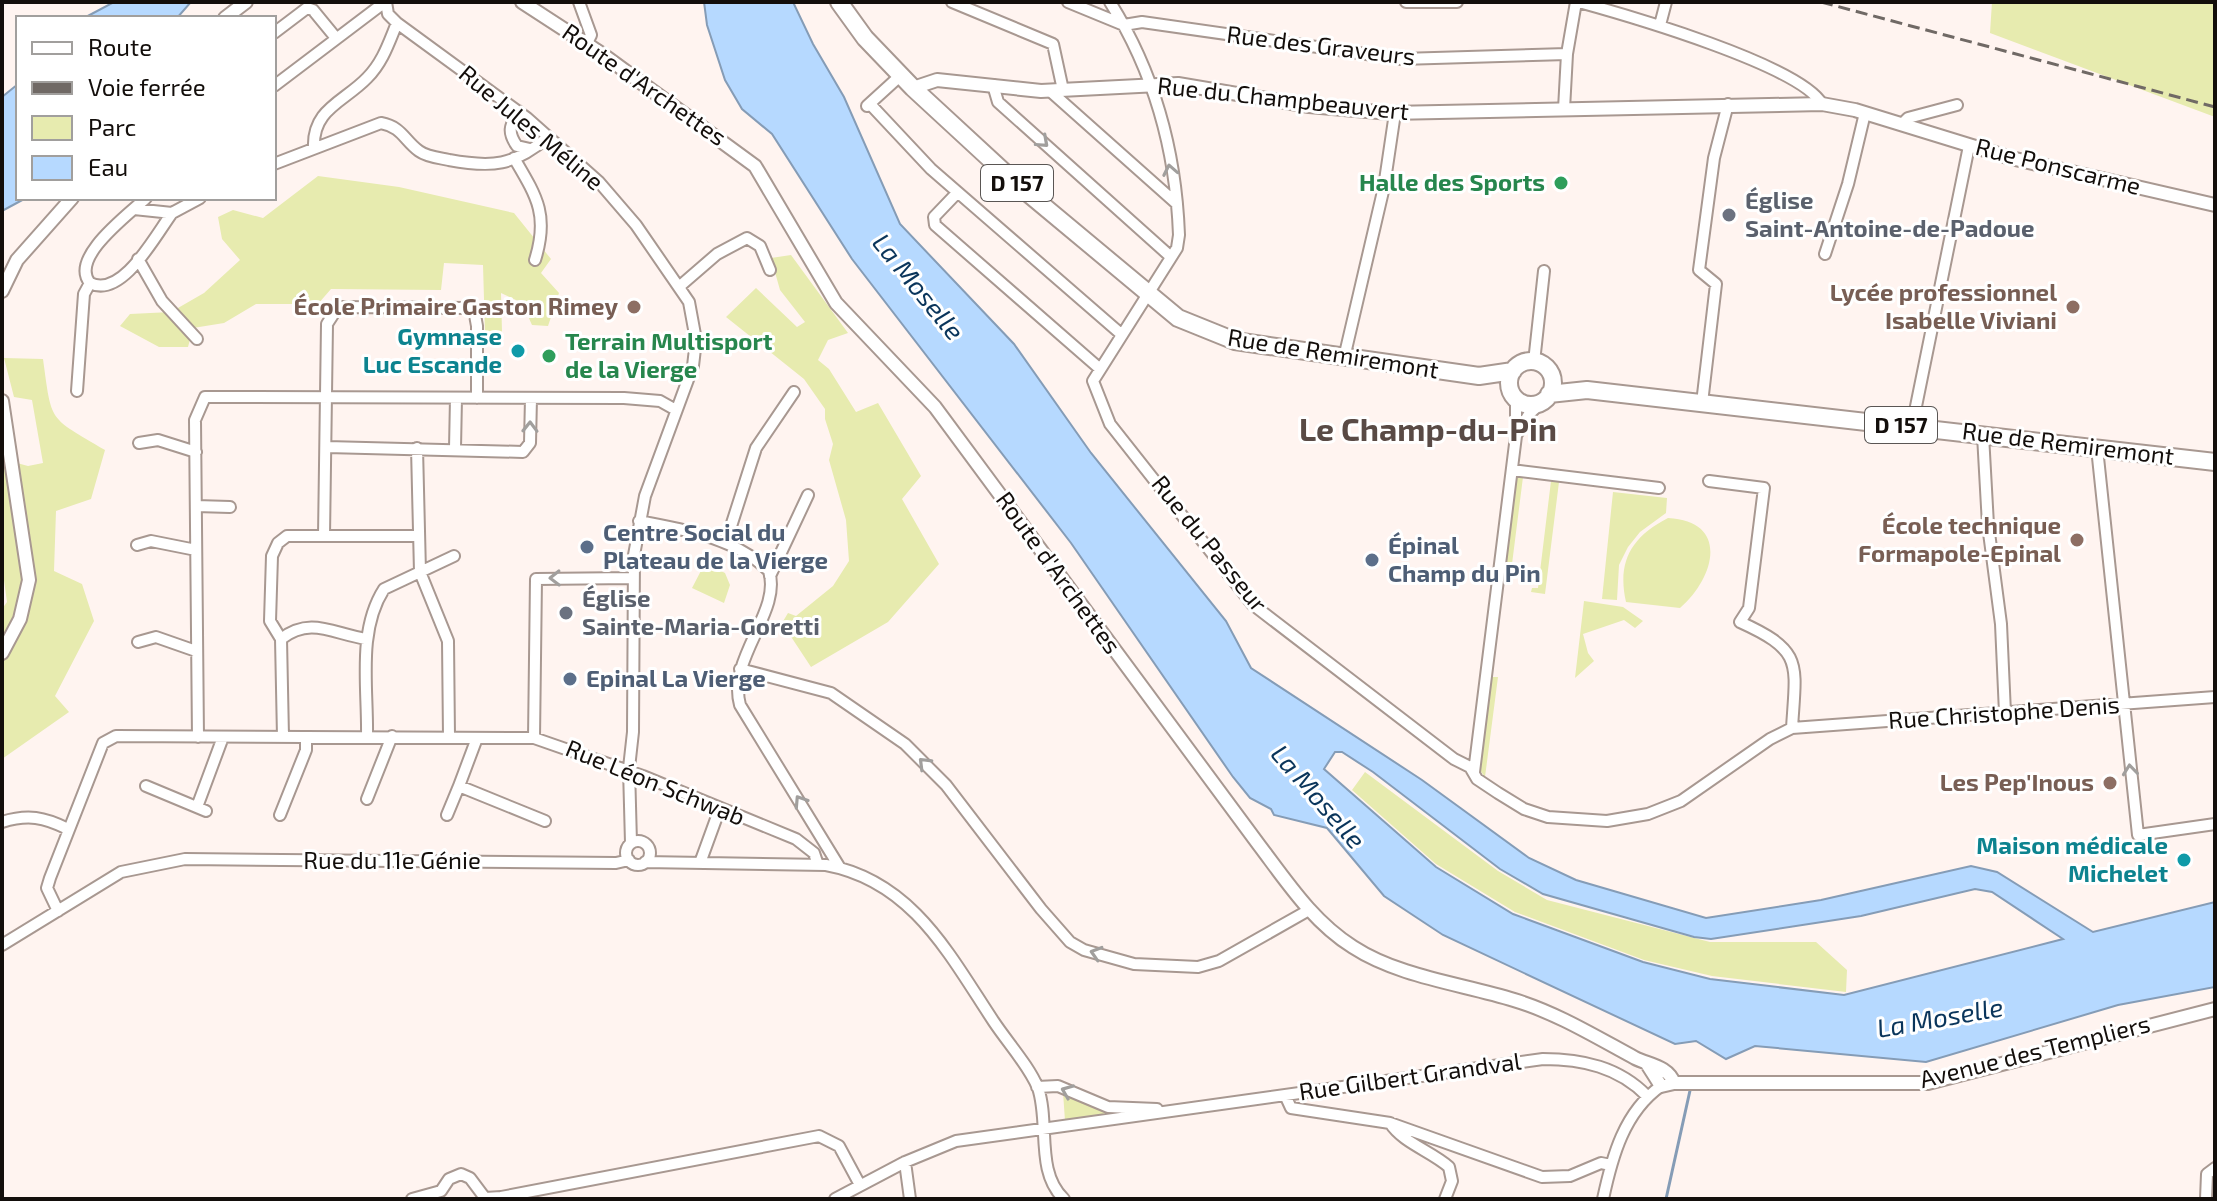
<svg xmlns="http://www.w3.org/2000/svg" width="2217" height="1201" viewBox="0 0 2217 1201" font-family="'Exo 2',sans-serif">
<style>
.green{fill:#e7ebaf}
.water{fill:#b6d9ff;stroke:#859cb6;stroke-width:2;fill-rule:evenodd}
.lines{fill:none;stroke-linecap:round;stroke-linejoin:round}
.stream{stroke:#859cb6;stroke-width:3}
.minor-casing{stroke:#a89891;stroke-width:14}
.tertiary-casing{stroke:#a89891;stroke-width:16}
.primary-casing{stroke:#a89891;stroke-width:20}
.minor{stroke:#fff;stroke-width:10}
.tertiary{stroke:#fff;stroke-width:12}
.primary{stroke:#fff;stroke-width:16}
.rail{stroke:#706965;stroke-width:3;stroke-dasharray:12 6;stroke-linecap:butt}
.oneway{stroke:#a19f9d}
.leisure-dot{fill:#2e9e5b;stroke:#fff;stroke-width:3}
.worship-dot{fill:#6b7280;stroke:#fff;stroke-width:3}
.education-dot{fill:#8d6e63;stroke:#fff;stroke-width:3}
.culture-dot{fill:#0f9aa8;stroke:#fff;stroke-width:3}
.service-dot{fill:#5c6f8a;stroke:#fff;stroke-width:3}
.labels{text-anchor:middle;stroke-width:6;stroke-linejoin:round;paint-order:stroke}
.shield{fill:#fff;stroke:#5a5654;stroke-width:2}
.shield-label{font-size:22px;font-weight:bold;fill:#130e0b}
.street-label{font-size:24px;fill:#130e0b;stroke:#fff}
.leisure-label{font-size:24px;font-weight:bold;fill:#27864d;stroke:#fff;text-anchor:end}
.worship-label{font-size:24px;font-weight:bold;fill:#5b616d;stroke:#fff;text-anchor:start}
.education-label{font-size:24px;font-weight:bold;fill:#785e54;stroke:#fff;text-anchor:end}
.culture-label{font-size:24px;font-weight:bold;fill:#0d838f;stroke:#fff;text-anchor:end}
.service-label{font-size:24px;font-weight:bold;fill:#4e5e75;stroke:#fff;text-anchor:start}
.water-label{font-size:26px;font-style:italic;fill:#0a355b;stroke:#fff}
.district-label{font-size:32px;font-weight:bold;fill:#594a45;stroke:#fff}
</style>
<rect width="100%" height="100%" fill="#fff4f0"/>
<path class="green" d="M1992,2H2215V117L1990,33Z
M318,176L399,187L514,213L551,259L541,273L559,293L548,326L532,325L522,303L501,293L502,332L485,333L483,265L444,263L441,290L331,289L318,304H256L224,323L193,328L188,347H159L120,326L130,314L171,312L204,293L240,260L222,239L218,217L233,210L263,218Z
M791,255L848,333L828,340L818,360L829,369L856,412L878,403L921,476L902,499L939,564L888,622L811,667L782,623L788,613L796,616L833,586L849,561L846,520L829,460L833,444L825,419V409L804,379L726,317L756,288L797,327L805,322L780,290L771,258Z
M4,358L43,359C52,424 48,416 105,450L91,499L56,511L54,571L82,584L94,621L55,696L69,712L2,759V609L7,602L2,566V459L28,466L43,463L32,400L14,397Z
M1516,477H1523L1511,572L1504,571Z
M1551,481L1559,482L1545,594L1531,592L1532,588H1538Z
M1613,492L1667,498L1666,513L1640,532L1628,547L1619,565L1617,600L1602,599Z
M1668,518C1730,521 1715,578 1680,608L1626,602C1617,562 1631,537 1668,518Z
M705,563L725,573L730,585L724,603L692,588Z
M1584,601L1623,607L1643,621L1635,628L1624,620L1583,634L1588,653L1594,661L1575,678Z
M1491,677H1498L1485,777L1479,769Z
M1365,772L1498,871L1547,900L1710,942H1816L1847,970L1846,992L1712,976L1644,960L1515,912L1436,864L1352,790Z
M1063,1092L1096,1107L1129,1113L1065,1121Z"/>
<path class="water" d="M114,2H191L177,18H84Z
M704,2H793L813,44L844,97L900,224L1014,344L1091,453L1226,621L1251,668L1422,780L1529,858L1576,880L1706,918L1821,900L1971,866L1997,872L2093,932L2215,902V987L2118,1005L1926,1062L1755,1046L1726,1059L1696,1041L1675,1044L1443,935L1384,896L1327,828L1274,815L1271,809L1250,798L1233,777L1071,543L852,259L772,134L742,109L725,80L707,25ZM1335,752H1342L1373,772L1500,869L1543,894L1694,937L1711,939L1861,916L1975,889L1992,892L2063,939L1844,995L1710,979L1643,962L1513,914L1436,867L1324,769Z
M18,84V198H26L2,211V97Z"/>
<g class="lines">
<path class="stream" d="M1666,1199L1691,1086"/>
<defs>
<path id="minor" d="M386,2L388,14L397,23L527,118L599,182L636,225L689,302L696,340L693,366L645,496L634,555L633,732L629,768L631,843
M579,2L591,35L587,43
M952,2L1053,44L1063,90
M1068,2L1124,25L1142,22L1401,59L1567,54
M1110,2C1154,72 1176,152 1179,235L1177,248L1093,381L1110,424L1252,604L1454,759L1470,767L1477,779L1498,793L1524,809L1548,817L1607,821L1648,814L1681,801L1770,739L1792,728L2215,697
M1406,2H1457
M1579,2C1626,15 1800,65 1822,104
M1660,25L1666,2
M274,33L307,8L313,10L336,38
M993,85L998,102L1171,257
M274,86L385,2
M1049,90L1176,203
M870,104L931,169L1121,334
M867,106L901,75
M1564,109L1567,54L1576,2
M518,111C510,126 507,132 517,146L530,149
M1902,124L1908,118L1957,105
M314,148C312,109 344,102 367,78C383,62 389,42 397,23
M514,158C537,197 549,215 535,260
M274,164L381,123C402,127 404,140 419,151C427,157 440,158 449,160C492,168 514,166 548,137
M957,193L934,217L935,225L1099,368
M134,209L172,213L200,198
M1825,254L1848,184L1865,113
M138,259L162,301L197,339
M90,283C122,299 155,236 172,213
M680,286L717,254L747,238L760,246L770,270
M1344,358L1384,187L1395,113
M1534,362L1544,271
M77,391L84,294L90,283C69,258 128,215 146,198
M1702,403L1716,284L1699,270L1714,158L1728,104
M1912,426L1969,146
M1517,434L1529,414L1542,402
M1983,435L1988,525L2001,624L2005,713
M139,443L158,440L196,452
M327,447L523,452L530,443L531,398
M417,448L420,572L448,641L449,737
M455,448L456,398
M2097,448L2138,835L2215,824
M1512,470L1659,488
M1709,481L1764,488L1749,608L1740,622C1804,651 1796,663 1792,728
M196,506L230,507
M639,521C685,530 734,537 769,571C782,612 727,658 740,705L840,868
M324,536L327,324L338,307L469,308L475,315L477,326V398
M726,542L756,448L794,392
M137,545L151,541L196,550
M770,576L808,495
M281,639C311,616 333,634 367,639
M138,642L156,637L196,651
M740,669L831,693L905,744L946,785L1041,909L1070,942L1084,950L1134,964L1198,967L1219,961L1309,910
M367,736C368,688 357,631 384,589L454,556
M198,737L195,420L205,397L624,398L660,401L676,410
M283,737L281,639L270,621L272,556L278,543L287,536H417
M477,738L459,786L545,821
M534,738L536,579L633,578
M1474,772L1516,436V399
M146,786L206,811
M367,799L392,736
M197,807L223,737
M280,815L306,750V737
M447,815L459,786
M2,822C28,814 44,817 68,829
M626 853a12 12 0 1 1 24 0a12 12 0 1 1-24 0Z
M645,862L826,865C913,881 950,956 994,1022C1008,1043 1029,1066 1038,1088C1050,1123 1035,1172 1064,1199
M700,863L720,808
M58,911L47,888L50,878L103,743L116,736L534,738L643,776L796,839L814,853L818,865
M2,945L121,872L185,859L616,863L629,860
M1037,1087L1058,1086L1108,1107L1157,1109
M1285,1095L1291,1108L1390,1123C1403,1143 1431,1151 1449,1167L1452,1181L1445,1199
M1390,1123L1542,1177L1570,1176L1601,1163L1611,1165
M905,1162L910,1199
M412,1199L441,1191L449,1179L461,1174L470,1178L485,1198L501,1197L819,1136L839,1146L860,1185
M835,1199L905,1162L956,1141L1543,1059C1582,1059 1619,1067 1647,1096
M1603,1199C1612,1157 1624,1112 1661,1086
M2206,1199L2207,1174L2215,1168"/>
<path id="tertiary" d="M522,2L602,54L755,166L836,303L935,407L1259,845C1287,882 1313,922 1353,947C1399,977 1463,984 1514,1000C1557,1013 1596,1037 1635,1058C1649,1065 1668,1066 1674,1083
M225,18L246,2
M913,88L937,80L1041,91L1178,84L1309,106L1390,113L1822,104L1855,110L2011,158L2215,205
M2,291L17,260L72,198
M2,401L29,580L20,619L2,653
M1647,1064L1661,1086L1674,1083H1928L2215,1009"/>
<path id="primary" d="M839,2L865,38L913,88L1017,184L1178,318L1235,341L1479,376L1513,371
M1509 383a22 22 0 1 1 44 0a22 22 0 1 1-44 0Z
M1549,394L1587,390L2215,462"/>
</defs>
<use href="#minor" class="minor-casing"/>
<use href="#tertiary" class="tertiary-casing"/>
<use href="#primary" class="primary-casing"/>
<use href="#minor" class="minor"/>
<use href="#tertiary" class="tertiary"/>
<use href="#primary" class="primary"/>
<path class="rail" d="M1821,2L2215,107"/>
</g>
<defs><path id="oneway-chevron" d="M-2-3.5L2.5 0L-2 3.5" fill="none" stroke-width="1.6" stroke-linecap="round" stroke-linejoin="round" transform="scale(2)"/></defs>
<g class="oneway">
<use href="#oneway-chevron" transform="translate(1043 142) rotate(42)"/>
<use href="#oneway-chevron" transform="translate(1170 170) rotate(-101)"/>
<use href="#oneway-chevron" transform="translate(530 427) rotate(-89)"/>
<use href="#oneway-chevron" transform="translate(555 578) rotate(179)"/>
<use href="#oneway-chevron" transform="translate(924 763) rotate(-135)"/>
<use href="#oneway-chevron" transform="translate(2130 770) rotate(-96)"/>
<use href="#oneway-chevron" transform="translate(800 801) rotate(-123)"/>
<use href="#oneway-chevron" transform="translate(1096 953) rotate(-163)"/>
<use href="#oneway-chevron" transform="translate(1067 1091) rotate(-158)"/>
</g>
<g class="leisure-dot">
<circle cx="1561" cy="183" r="8"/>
<circle cx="549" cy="356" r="8"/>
</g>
<g class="worship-dot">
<circle cx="1729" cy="215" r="8"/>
<circle cx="566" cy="613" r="8"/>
</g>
<g class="education-dot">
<circle cx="634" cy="307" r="8"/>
<circle cx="2073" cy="307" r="8"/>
<circle cx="2077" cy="540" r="8"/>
<circle cx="2110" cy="783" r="8"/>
</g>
<g class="culture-dot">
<circle cx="518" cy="351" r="8"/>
<circle cx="2184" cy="860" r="8"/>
</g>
<g class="service-dot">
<circle cx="587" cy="547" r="8"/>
<circle cx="1372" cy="560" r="8"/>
<circle cx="570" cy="679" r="8"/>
</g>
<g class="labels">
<g class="shield">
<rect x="981" y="165" width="72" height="36" rx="6"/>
<rect x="1865" y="407" width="72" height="36" rx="6"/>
</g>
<g class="shield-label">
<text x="1017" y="191">D 157</text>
<text x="1901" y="433">D 157</text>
</g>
<g class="street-label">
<text transform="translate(1321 46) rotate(7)" y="8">Rue des Graveurs</text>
<text transform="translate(644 85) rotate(35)" y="8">Route d'Archettes</text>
<text transform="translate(1283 99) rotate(6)" y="8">Rue du Champbeauvert</text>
<text transform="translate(531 128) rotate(40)" y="8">Rue Jules Méline</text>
<text transform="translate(2058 167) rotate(14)" y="8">Rue Ponscarme</text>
<text transform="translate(1333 354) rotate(9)" y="8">Rue de Remiremont</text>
<text transform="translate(2068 444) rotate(7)" y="8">Rue de Remiremont</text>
<text transform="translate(1209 544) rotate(51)" y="8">Rue du Passeur</text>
<text transform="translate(1058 573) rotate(54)" y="8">Route d'Archettes</text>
<text transform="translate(2004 713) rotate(-4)" y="8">Rue Christophe Denis</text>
<text transform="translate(655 783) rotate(22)" y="8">Rue Léon Schwab</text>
<text x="392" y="869">Rue du 11e Génie</text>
<text transform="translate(2035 1052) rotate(-14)" y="8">Avenue des Templiers</text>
<text transform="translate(1410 1077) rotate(-8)" y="8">Rue Gilbert Grandval</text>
</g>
<g class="leisure-label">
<text x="1545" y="191">Halle des Sports</text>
<text x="565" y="350" text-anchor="start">Terrain Multisport<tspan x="565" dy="28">de la Vierge</tspan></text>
</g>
<g class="worship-label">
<text x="1745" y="209">Église<tspan x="1745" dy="28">Saint-Antoine-de-Padoue</tspan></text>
<text x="582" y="607">Église<tspan x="582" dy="28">Sainte-Maria-Goretti</tspan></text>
</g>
<g class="education-label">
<text x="2057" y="301">Lycée professionnel<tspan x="2057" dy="28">Isabelle Viviani</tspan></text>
<text x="618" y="315">École Primaire Gaston Rimey</text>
<text x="2061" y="534">École technique<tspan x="2061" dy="28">Formapole-Epinal</tspan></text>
<text x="2094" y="791">Les Pep'Inous</text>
</g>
<g class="culture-label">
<text x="502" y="345">Gymnase<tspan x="502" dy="28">Luc Escande</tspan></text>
<text x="2168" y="854">Maison médicale<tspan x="2168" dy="28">Michelet</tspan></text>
</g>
<g class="service-label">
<text x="603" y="541">Centre Social du<tspan x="603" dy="28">Plateau de la Vierge</tspan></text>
<text x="1388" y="554">Épinal<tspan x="1388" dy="28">Champ du Pin</tspan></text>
<text x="586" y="687">Epinal La Vierge</text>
</g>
<g class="water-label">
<text transform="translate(918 287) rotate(51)" y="9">La Moselle</text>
<text transform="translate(1318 797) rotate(49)" y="9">La Moselle</text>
<text transform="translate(1940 1018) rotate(-10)" y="9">La Moselle</text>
</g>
<g class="district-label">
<text x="1428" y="441">Le Champ-du-Pin</text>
</g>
</g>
<rect width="2217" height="1201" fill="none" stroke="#130e0b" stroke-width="8"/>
<rect x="16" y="16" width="260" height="184" fill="#ffffff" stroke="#a19f9d" stroke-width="2"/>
<rect x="32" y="42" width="40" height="12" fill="#ffffff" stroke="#a19f9d" stroke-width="2"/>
<text x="88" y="56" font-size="24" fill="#130e0b">Route</text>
<rect x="32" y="82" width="40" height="12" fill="#706965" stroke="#a19f9d" stroke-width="2"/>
<text x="88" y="96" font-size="24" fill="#130e0b">Voie ferrée</text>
<rect x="32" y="116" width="40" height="24" fill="#e7ebaf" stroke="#a19f9d" stroke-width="2"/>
<text x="88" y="136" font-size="24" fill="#130e0b">Parc</text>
<rect x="32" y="156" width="40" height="24" fill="#b6d9ff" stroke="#a19f9d" stroke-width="2"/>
<text x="88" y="176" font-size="24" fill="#130e0b">Eau</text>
</svg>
